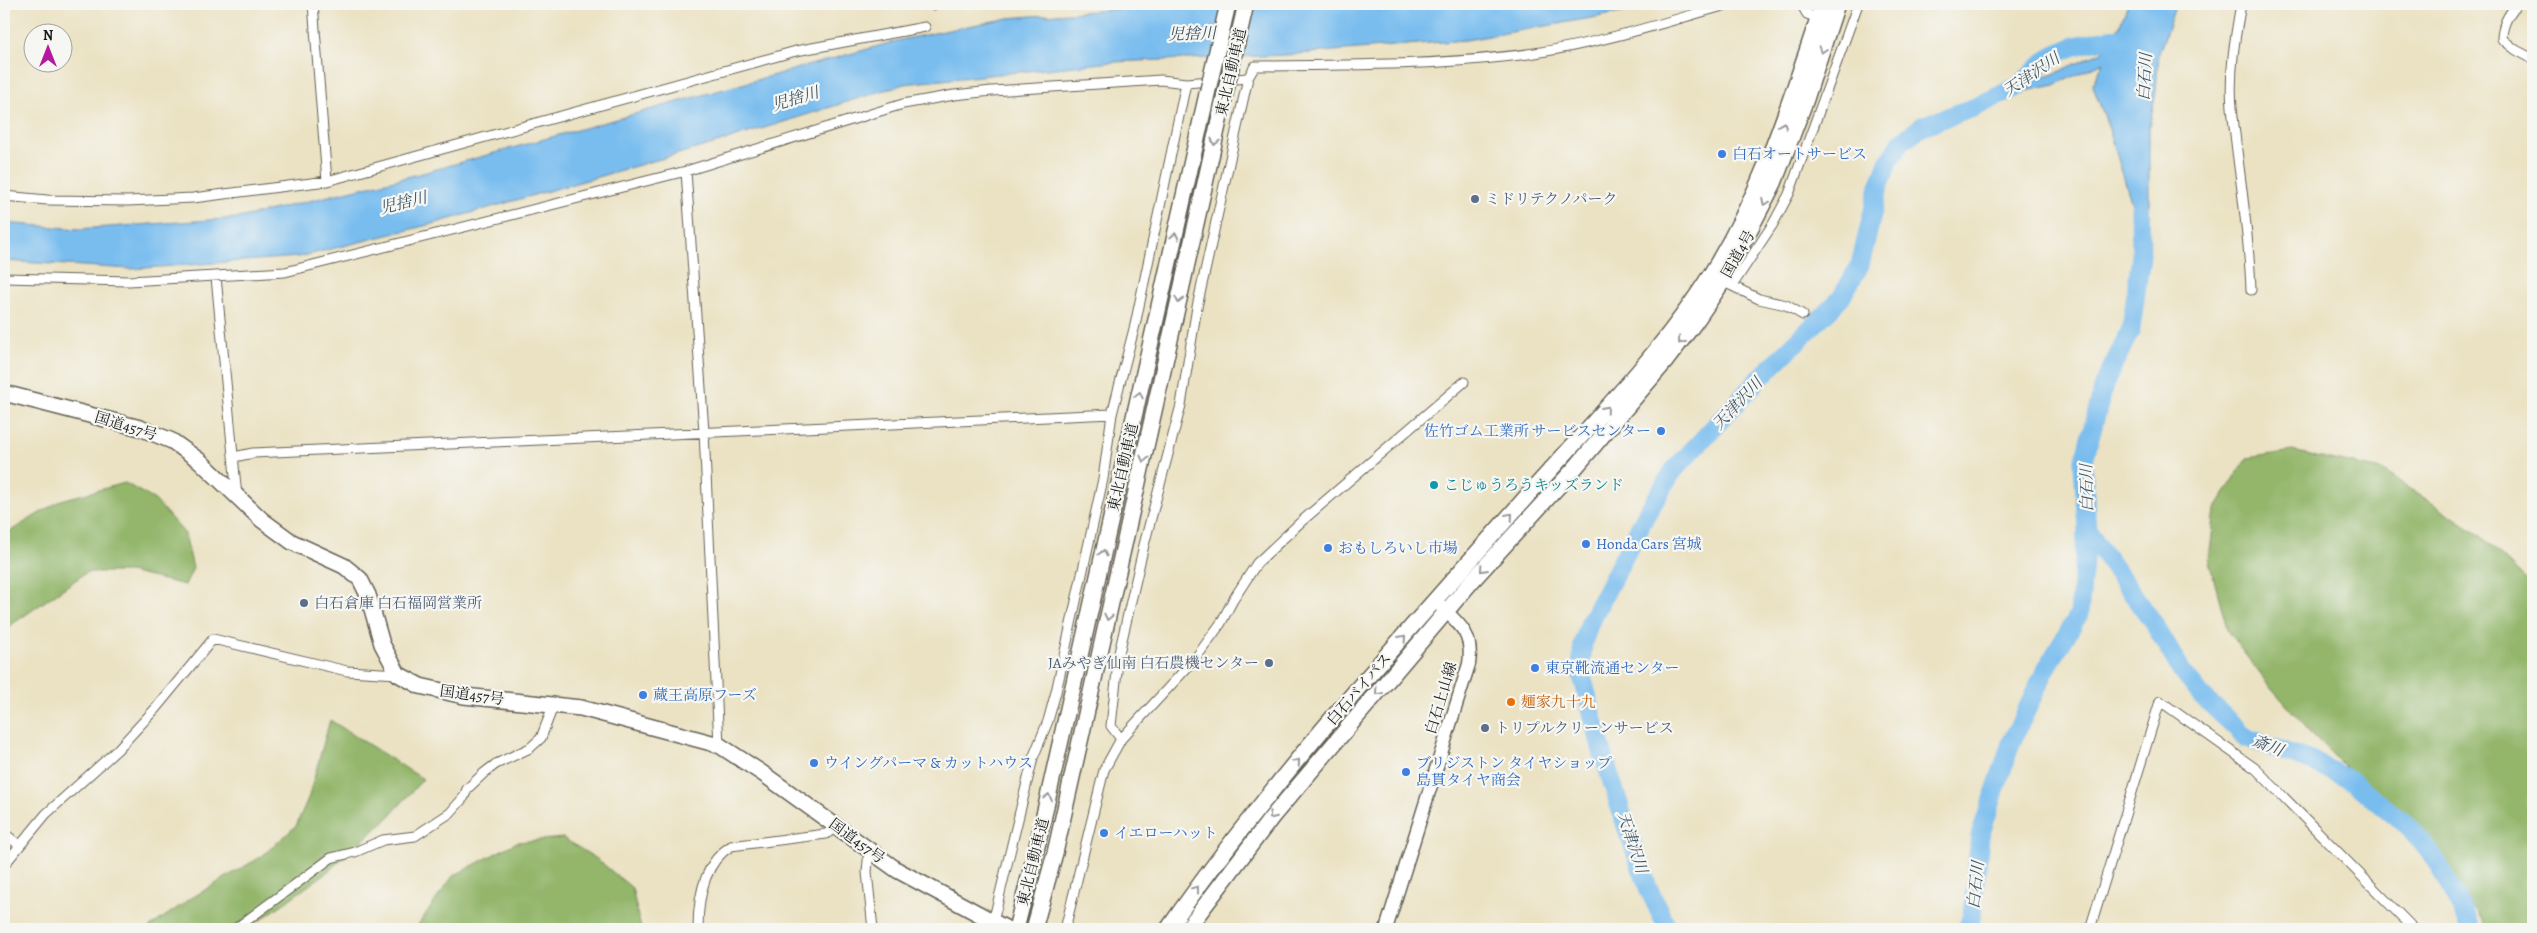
<svg xmlns="http://www.w3.org/2000/svg" width="2537" height="933" viewBox="0 0 2537 933" font-family="Alegreya,'Noto Serif JP',serif">
<style>
.forest{fill:#93b66a;stroke:#586943}
.water{fill:#79bdef;stroke:#4a6c86}
.lines{fill:none;stroke-linecap:round;stroke-linejoin:round}
.river{stroke:#79bdef;stroke-width:19}
.street-casing{stroke:#646156;stroke-width:11}
.primary-casing{stroke:#646156;stroke-width:15}
.highway-casing{stroke:#646156;stroke-width:18}
.street{stroke:#fff;stroke-width:9}
.primary{stroke:#fff;stroke-width:12}
.highway{stroke:#fff;stroke-width:15}
.highway-bridge-casing{stroke:#646156;stroke-width:18;stroke-linecap:butt}
.highway-bridge{stroke:#fff;stroke-width:15}
.oneway{stroke:#999}
.shop-dot{fill:#3f7fe0;stroke:#f6f6f2;stroke-width:2}
.service-dot{fill:#5c6f8a;stroke:#f6f6f2;stroke-width:2}
.culture-dot{fill:#0f9aa8;stroke:#f6f6f2;stroke-width:2}
.food-dot{fill:#e8710a;stroke:#f6f6f2;stroke-width:2}
.labels{text-anchor:middle;stroke-width:4.5;stroke-linejoin:round;paint-order:stroke}
.street-label{font-size:15px;fill:#1c1c1c;stroke:#f6f6f2}
.shop-label{font-size:15px;fill:#366cbe;stroke:#f6f6f2;text-anchor:start}
.service-label{font-size:15px;fill:#4e5e75;stroke:#f6f6f2;text-anchor:start}
.culture-label{font-size:15px;fill:#0d838f;stroke:#f6f6f2;text-anchor:start}
.food-label{font-size:15px;fill:#c56008;stroke:#f6f6f2;text-anchor:start}
.water-label{font-size:16px;font-style:italic;fill:#3d5466;stroke:#f6f6f2}
</style>
<rect width="100%" height="100%" fill="#f6f6f2"/>
<filter id="ink" filterUnits="userSpaceOnUse"><feTurbulence type="fractalNoise" baseFrequency=".02" numOctaves="2"/><feDisplacementMap in="SourceGraphic" scale="10" xChannelSelector="R" yChannelSelector="G"/><feConvolveMatrix kernelMatrix="1 2 1 2 8 2 1 2 1" color-interpolation-filters="sRGB"/></filter>
<filter id="wash" filterUnits="userSpaceOnUse"><feTurbulence type="fractalNoise" baseFrequency=".0096" numOctaves="4" result="noise"/><feDisplacementMap in="SourceGraphic" scale="20" xChannelSelector="R" yChannelSelector="G"/><feGaussianBlur stdDeviation="1.12" result="paint"/><feColorMatrix in="noise" values="0 0 0 0 0 0 0 0 0 0 0 0 0 0 0 0 0 1.4 0 .05"/><feComposite in="paint" operator="in"/></filter>
<g filter="url(#wash)">
<rect width="100%" height="100%" fill="#ebe2c3"/>
<path class="forest" d="M2292,451L2382,470L2479,534L2533,587V929H2490L2409,831L2312,734L2267,683L2228,632L2209,561L2215,509L2247,458Z
M125,483L155,500L185,534L193,568L185,585L129,572H87L4,630V535L61,500Z
M330,720L423,779L389,817L326,873L262,919L245,929H147L190,899L262,856L296,826L309,796Z
M563,838L597,859L632,888L641,929H415L453,876L517,842Z"/>
<path class="water" d="M1179,4H1671L1466,40L1285,55L1113,62L904,84L720,142L436,223L299,257L131,269L4,261V223L79,229L239,218L419,174L900,40L1008,18Z
M2128,4H2176L2159,53L2156,91L2149,128V260L2107,123L2092,84L2104,62L2055,85L2026,91L2001,100L2005,85L2049,76L2102,52L2120,25Z"/>
<g class="lines">
<path class="river" d="M2087,530L2153,622L2181,670L2201,695L2247,738L2316,763L2353,782L2408,826L2436,860L2472,929
M1668,929L1649,890L1626,826L1602,751L1581,672L1583,643L1590,622L1647,513L1673,471L1757,381L1841,298L1860,265L1879,186L1888,163L1901,142L1922,126L1973,108L2019,86L2044,62L2058,53L2075,46L2108,39L2136,37
M1967,929L1972,915L1980,836L2011,743L2045,671L2079,614L2087,530L2083,464L2105,382L2131,329L2141,256L2140,209"/>
</g>
</g>
<g filter="url(#ink)">
<g class="lines">
<defs>
<path id="street" d="M313,4L327,181
M932,4L933,5
M1801,4L1807,14L1818,18
M2241,4C2235,37 2229,73 2232,107C2238,168 2249,228 2251,290
M2517,4C2508,15 2502,25 2502,39L2516,50L2533,59
M686,171L704,432L719,745
M4,196L47,200L128,201L193,198L327,181L796,51L925,27
M216,277L237,497
M4,278L129,281L285,272L686,171L903,104L954,95L992,91L1161,80L1186,83L1248,78
M1728,284L1759,299L1786,305L1803,315
M1732,286L1773,224L1789,194L1858,4
M234,457L253,453L1112,414
M1121,739L1111,726L1119,653L1144,545L1181,405L1197,307L1248,78L1255,66C1348,65 1443,66 1535,53C1601,43 1666,22 1730,4
M4,833L19,845
M869,850L867,872L873,929
M4,865L46,814L117,750L156,708L213,639L347,671L398,674
M993,922L1033,758L1048,721L1056,692L1103,479L1112,414L1135,325L1186,83
M235,929L331,858L355,852L383,840L415,836L450,813L464,797L467,789L484,773L496,764L530,748L541,738L554,704
M698,929C698,900 703,863 731,846L826,834L839,827
M1065,929L1104,770L1121,739L1195,659L1221,623L1233,600L1257,563L1303,520L1464,382
M2090,929L2160,701L2256,769L2414,929"/>
<path id="primary" d="M1386,929L1469,664C1474,632 1457,622 1436,602"/>
<path id="highway" d="M4,393L140,428L172,441L200,461L262,520L292,542L344,566L360,579L368,595L382,644L398,674L420,686L464,696L581,708L719,745L762,773L897,870L1005,928
M1016,929L1037,846L1207,94
M1034,929L1055,853L1225,94
M1168,929C1275,775 1404,636 1528,495C1591,424 1660,355 1711,274C1765,187 1790,100 1823,4
M1187,929L1272,817L1472,581L1575,468L1665,362L1696,321L1723,281L1774,183L1806,99L1837,4"/>
</defs>
<use href="#street" class="street-casing"/>
<use href="#primary" class="primary-casing"/>
<use href="#highway" class="highway-casing"/>
<use href="#street" class="street"/>
<use href="#primary" class="primary"/>
<use href="#highway" class="highway"/>
<defs>
<path id="highway-bridge" d="M1207,94L1228,4
M1225,94L1246,4"/>
</defs>
<use href="#highway-bridge" class="highway-bridge-casing"/>
<use href="#highway-bridge" class="highway-bridge"/>
</g>
<defs><path id="oneway-chevron" d="M-2-3.5L2.5 0L-2 3.5" fill="none" stroke-width="1.6" stroke-linecap="round" stroke-linejoin="round" transform="scale(1.25)"/></defs>
<g class="oneway">
<use href="#oneway-chevron" transform="translate(1822 50) rotate(108)"/>
<use href="#oneway-chevron" transform="translate(1783 125) rotate(-70)"/>
<use href="#oneway-chevron" transform="translate(1215 142) rotate(103)"/>
<use href="#oneway-chevron" transform="translate(1765 202) rotate(116)"/>
<use href="#oneway-chevron" transform="translate(1175 236) rotate(-77)"/>
<use href="#oneway-chevron" transform="translate(1179 300) rotate(103)"/>
<use href="#oneway-chevron" transform="translate(1681 341) rotate(128)"/>
<use href="#oneway-chevron" transform="translate(1139 395) rotate(-77)"/>
<use href="#oneway-chevron" transform="translate(1606 409) rotate(-49)"/>
<use href="#oneway-chevron" transform="translate(1144 459) rotate(103)"/>
<use href="#oneway-chevron" transform="translate(1510 516) rotate(-49)"/>
<use href="#oneway-chevron" transform="translate(1103 553) rotate(-77)"/>
<use href="#oneway-chevron" transform="translate(1483 569) rotate(132)"/>
<use href="#oneway-chevron" transform="translate(1108 617) rotate(103)"/>
<use href="#oneway-chevron" transform="translate(1403 638) rotate(-48)"/>
<use href="#oneway-chevron" transform="translate(1378 692) rotate(131)"/>
<use href="#oneway-chevron" transform="translate(1297 762) rotate(-50)"/>
<use href="#oneway-chevron" transform="translate(1048 797) rotate(-77)"/>
<use href="#oneway-chevron" transform="translate(1272 816) rotate(129)"/>
<use href="#oneway-chevron" transform="translate(1196 889) rotate(-53)"/>
</g>
</g>
<g class="shop-dot">
<circle cx="1722" cy="154" r="5"/>
<circle cx="1661" cy="431" r="5"/>
<circle cx="1586" cy="544" r="5"/>
<circle cx="1328" cy="548" r="5"/>
<circle cx="1535" cy="668" r="5"/>
<circle cx="643" cy="695" r="5"/>
<circle cx="814" cy="763" r="5"/>
<circle cx="1406" cy="772" r="5"/>
<circle cx="1104" cy="833" r="5"/>
</g>
<g class="service-dot">
<circle cx="1475" cy="199" r="5"/>
<circle cx="304" cy="603" r="5"/>
<circle cx="1269" cy="663" r="5"/>
<circle cx="1485" cy="728" r="5"/>
</g>
<circle class="culture-dot" cx="1434" cy="485" r="5"/>
<circle class="food-dot" cx="1511" cy="702" r="5"/>
<g class="labels">
<g class="street-label">
<text transform="translate(1231 72) rotate(-77)" y="5">東北自動車道</text>
<text transform="translate(1738 254) rotate(-61)" y="5">国道4号</text>
<text transform="translate(126 426) rotate(17)" y="5">国道457号</text>
<text transform="translate(1123 467) rotate(-77)" y="5">東北自動車道</text>
<text transform="translate(1359 689) rotate(-49)" y="5">白石バイパス</text>
<text transform="translate(472 695) rotate(8)" y="5">国道457号</text>
<text transform="translate(1441 698) rotate(-73)" y="5">白石上山線</text>
<text transform="translate(857 841) rotate(36)" y="5">国道457号</text>
<text transform="translate(1033 862) rotate(-76)" y="5">東北自動車道</text>
</g>
<g class="shop-label">
<text x="1732" y="159">白石オートサービス</text>
<text x="1651" y="436" text-anchor="end">佐竹ゴム工業所 サービスセンター</text>
<text x="1596" y="549">Honda Cars 宮城</text>
<text x="1338" y="553">おもしろいし市場</text>
<text x="1545" y="673">東京靴流通センター</text>
<text x="653" y="700">蔵王高原フーズ</text>
<text x="824" y="768">ウイングパーマ &amp; カットハウス</text>
<text x="1416" y="768">ブリジストン タイヤショップ<tspan x="1416" dy="17">島貫タイヤ商会</tspan></text>
<text x="1114" y="838">イエローハット</text>
</g>
<g class="service-label">
<text x="1485" y="204">ミドリテクノパーク</text>
<text x="314" y="608">白石倉庫 白石福岡営業所</text>
<text x="1259" y="668" text-anchor="end">JAみやぎ仙南 白石農機センター</text>
<text x="1495" y="733">トリプルクリーンサービス</text>
</g>
<g class="culture-label">
<text x="1444" y="490">こじゅうろうキッズランド</text>
</g>
<g class="food-label">
<text x="1521" y="707">麺家九十九</text>
</g>
<g class="water-label">
<text transform="translate(1192 33) rotate(-2)" y="6">児捨川</text>
<text transform="translate(2031 74) rotate(-34)" y="6">天津沢川</text>
<text transform="translate(2144 77) rotate(-87)" y="6">白石川</text>
<text transform="translate(795 98) rotate(-17)" y="6">児捨川</text>
<text transform="translate(403 202) rotate(-14)" y="6">児捨川</text>
<text transform="translate(1737 403) rotate(-47)" y="6">天津沢川</text>
<text transform="translate(2086 488) rotate(-91)" y="6">白石川</text>
<text transform="translate(2268 745) rotate(21)" y="6">斎川</text>
<text transform="translate(1633 842) rotate(72)" y="6">天津沢川</text>
<text transform="translate(1975 885) rotate(-84)" y="6">白石川</text>
</g>
</g>
<rect width="2537" height="933" fill="none" stroke="#f6f6f2" stroke-width="20"/>
<g transform="translate(48 48)"><circle r="24" fill="#f6f6f2" stroke="#9f9f9c"/>
<path d="M0-4L9 19L0 12L-9 19Z" fill="#b5179e"/>
<text y="-8" font-size="14" font-weight="bold" text-anchor="middle" fill="#1c1c1c">N</text>
</g>
</svg>
